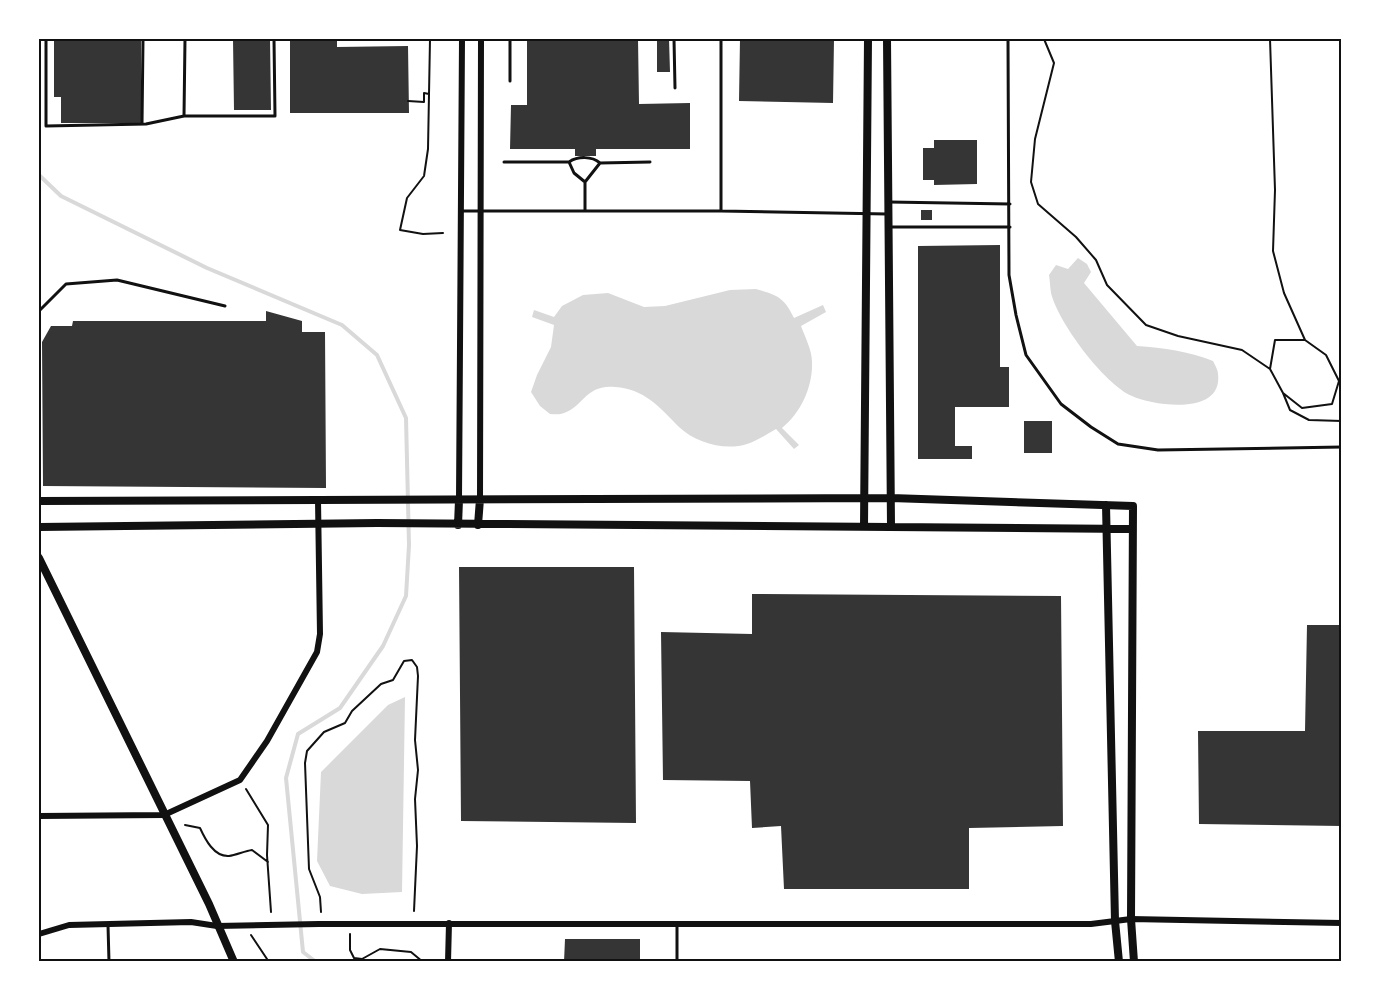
<svg xmlns="http://www.w3.org/2000/svg" width="1381" height="1001" viewBox="0 0 1381 1001" font-family="'Zilla Slab',serif">
<style>
.water{fill:#d9d9d9}
.lines{fill:none;stroke-linecap:round;stroke-linejoin:round}
.stream{stroke:#d9d9d9;stroke-width:4}
.building{fill:#353535}
.path{stroke:#111;stroke-width:2}
.service{stroke:#111;stroke-width:3}
.minor{stroke:#111;stroke-width:6}
.tertiary{stroke:#111;stroke-width:8}
.neatline{fill:none;stroke:#111;stroke-width:2}
</style>
<rect width="100%" height="100%" fill="#fff"/>
<path class="water" d="M1078,258L1087,264L1091,272L1084,283L1137,346C1164,348 1188,351 1213,361C1215,365 1218,370 1218,374C1223,416 1154,406 1132,396C1104,384 1058,322 1051,293C1050,287 1050,281 1049,275L1056,265L1068,269Z
M756,289C777,295 784,297 794,318L823,305L826,312L801,326C805,337 812,350 812,362C813,386 801,413 782,428L799,445L794,449L776,429C767,434 757,441 747,444C725,451 696,443 679,427C659,407 645,389 615,387C586,384 583,407 564,413C560,415 554,414 550,414L540,406L531,392L537,375L551,347L554,325L532,317L534,310L554,317L562,306L583,295L608,293L644,307L665,306L730,290Z
M405,697L402,892L362,894L330,886L317,861L321,772L388,705Z"/>
<g class="lines">
<path class="stream" d="M39,175L61,196L207,268L342,325L377,355L406,418L409,545L406,596L383,646L340,708L298,734L286,778L303,952L316,962"/>
</g>
<path class="building" d="M54,39H141V123H61V97H54Z
M233,39H270L271,110H234Z
M290,39H337V47L408,46L409,113H290Z
M527,39H638L639,104L690,103V149H596V156H575V149H510L511,105H527Z
M657,39H669L670,72H657Z
M740,39H834L833,103L739,101Z
M934,140H977V184L934,185V180H923V148H934Z
M921,210H932V220H921Z
M1000,245V367H1009V407H955V446H972V459H918V246Z
M266,311L302,321V332H325L326,488L43,486L42,342L51,326H72L73,321H266Z
M1024,421H1052V453H1024Z
M459,567H634L636,823L461,821Z
M752,594L1061,596L1063,826L969,828V889H784L781,826L752,828L750,781L663,780L661,632L752,634Z
M1307,625H1342V826L1199,824L1198,731H1305Z
M565,939H640V962H564Z
M657,959H675V962H657Z
M678,959H696V962H678Z"/>
<g class="lines">
<path class="path" d="M430,39L428,149L424,176L407,198L400,230L423,234L443,233
M1044,39L1054,63L1035,139L1031,182L1038,204L1076,237L1096,260L1107,285L1146,325L1178,336L1242,350L1270,369
M1270,39L1275,190L1273,251L1284,293L1305,340L1326,355L1339,381L1332,404L1302,408L1283,393L1290,410L1309,420L1342,421
M408,101L424,102V93L429,94
M1283,393L1270,369L1275,340H1305
M246,789L268,825L267,855L271,912
M185,825L200,828C205,839 214,857 229,856C236,855 245,851 252,850L268,862
M321,912L320,897L309,869L305,763L307,751L324,732L345,723L352,711L381,684L393,680L404,661L412,660L417,667L418,676L415,740L418,770L415,799L417,846L414,911
M350,934V950L354,958L362,959L380,949L411,952L423,962
M251,935L269,962"/>
<path class="service" d="M46,39V126L146,124L184,116
M185,39L184,116H275L274,39
M674,39L675,88
M1008,39L1009,275L1016,315L1026,355L1061,404L1091,427L1118,444L1158,450L1342,447
M510,81V39
M142,124L143,39
M504,162H569
M600,163L650,162
M585,182L574,173L569,162C578,156 592,156 600,163L585,182V211
M889,202L1010,204
M462,211H721L887,214
M721,211V39
M891,227H1010
M39,311L66,284L117,280L225,306
M108,925L109,962
M677,962V925"/>
<path class="minor" d="M480,499L481,39
M459,500L462,39
M39,816L164,815L240,780L267,741L317,652L320,634L318,500
M39,934L69,925L191,922L217,926L319,924H1091L1131,919L1342,923
M448,962L449,923"/>
<path class="tertiary" d="M887,39L891,526
M39,501L891,498L1133,506L1131,919L1134,962
M1106,505L1115,921L1119,962
M458,525L459,500
M478,525L480,499
M39,527L377,523L1132,529
M864,527L868,39
M39,558L209,904L234,962"/>
</g>
<rect width="1381" height="1001" fill="none" stroke="#ffffff" stroke-width="81"/>
<rect x="40" y="40" width="1300" height="920" class="neatline"/>
</svg>
